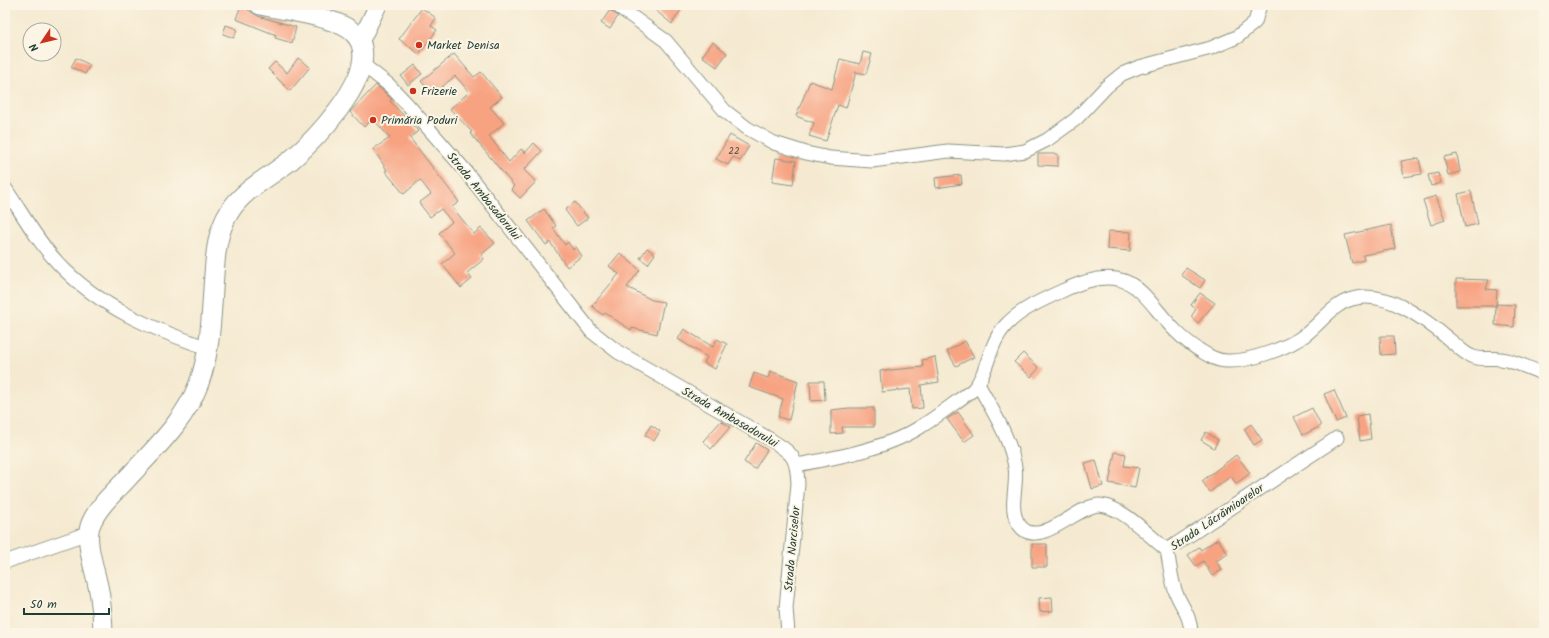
<svg xmlns="http://www.w3.org/2000/svg" width="1549" height="638" viewBox="0 0 1549 638" font-family="Kalam,sans-serif">
<style>
.building{fill:#f7a382}
.lines{fill:none;stroke-linecap:round;stroke-linejoin:round}
.minor-casing{stroke:#8a9482;stroke-width:15}
.tertiary-casing{stroke:#8a9482;stroke-width:19}
.secondary-casing{stroke:#8a9482;stroke-width:21}
.minor{stroke:#fff;stroke-width:13}
.tertiary{stroke:#fff;stroke-width:17}
.secondary{stroke:#fff;stroke-width:19}
.poi-dot{fill:#c8321e;stroke:#fcf5e5;stroke-width:1.5}
.labels{text-anchor:middle;stroke-width:4;stroke-linejoin:round;paint-order:stroke}
.number-label{font-size:10px;fill:#555648}
.poi-label{font-size:12px;fill:#1f3d34;stroke:#fcf5e5;text-anchor:start}
.street-label{font-size:12px;fill:#1f3d34;stroke:#fcf5e5}
</style>
<rect width="100%" height="100%" fill="#fcf5e5"/>
<filter id="ink" filterUnits="userSpaceOnUse"><feTurbulence type="fractalNoise" baseFrequency=".025" numOctaves="2"/><feDisplacementMap in="SourceGraphic" scale="8" xChannelSelector="R" yChannelSelector="G"/><feConvolveMatrix kernelMatrix="1 2 1 2 8 2 1 2 1" color-interpolation-filters="sRGB"/></filter>
<filter id="wash" filterUnits="userSpaceOnUse"><feTurbulence type="fractalNoise" baseFrequency=".012" numOctaves="4" result="noise"/><feDisplacementMap in="SourceGraphic" scale="16" xChannelSelector="R" yChannelSelector="G"/><feGaussianBlur stdDeviation="0.9" result="paint"/><feColorMatrix in="noise" values="0 0 0 0 0 0 0 0 0 0 0 0 0 0 0 0 0 1.4 0 .05"/><feComposite in="paint" operator="in"/></filter>
<g filter="url(#wash)">
<rect width="100%" height="100%" fill="#f5ead1"/>
<g id="blocks">
<path class="building" d="M241,5L249,7L248,10L258,16L296,27L292,43L275,38L276,35L236,19Z
M649,5H684L672,24Z
M422,8L436,18L431,26L437,30L419,54L399,39Z
M610,10L618,16L610,29L601,23Z
M226,25L237,29L234,38L223,34Z
M713,42L727,53L717,67L702,56Z
M863,52L872,54L866,74L856,72L846,108L838,105L826,141L809,136L814,123L796,116L810,81L832,89L840,59L860,64Z
M454,54L474,77L481,72L502,97L490,107L504,123L489,136L509,162L521,149L525,153L534,143L542,151L524,170L536,182L520,198L511,189L514,186L470,133L472,132L450,109L469,92L458,79L455,76L432,95L421,81Z
M76,58L90,65L85,74L71,67Z
M298,58L310,67L290,91L268,69L275,62L287,73Z
M415,65L422,74L408,85L401,76Z
M376,85L392,99L390,101L418,131L410,138L459,202L452,207L474,234L481,228L495,243L481,255L484,259L467,273L472,279L461,288L442,264L455,253L439,233L452,222L441,209L430,217L419,203L431,194L420,180L404,194L385,171L387,170L373,149L390,138L373,119L364,127L350,112Z
M730,135L749,146L740,161L733,157L728,165L716,159Z
M1038,154H1058V166L1038,165Z
M1457,154L1460,172L1448,175L1444,157Z
M776,158L796,161L793,185L772,182Z
M1419,158L1422,174L1404,177L1401,161Z
M1438,173L1441,183L1431,186L1428,175Z
M961,175L962,184L936,188L935,178Z
M1471,191L1478,224L1465,227L1458,194Z
M1436,196L1445,220L1431,225L1423,200Z
M575,202L588,218L577,226L565,210Z
M544,209L556,226L553,228L565,245L568,242L573,250L576,247L582,256L567,267L550,242L546,245L528,221Z
M1391,225L1395,249L1363,255L1364,260L1352,263L1345,235Z
M1108,231L1131,232L1130,251L1107,249Z
M647,248L655,254L648,264L640,258Z
M620,253L640,270L627,287L652,300L664,302L657,334L632,328L631,330L605,313L603,315L592,306L619,274L609,266Z
M1186,268L1205,280L1200,288L1181,275Z
M1456,279L1489,280L1486,289L1497,290L1496,306H1456Z
M1200,293L1215,303L1198,323L1191,317L1196,309L1191,305Z
M1496,304L1515,305L1514,327L1495,325Z
M684,329L713,347L717,339L727,344L715,369L704,363L707,357L678,339Z
M1380,336H1394L1395,354L1381,355Z
M965,341L974,357L956,366L947,351Z
M1023,353L1039,368L1031,377L1014,362Z
M935,357L939,382L921,385L923,408L912,409L910,389L882,392L880,371L923,367L922,360Z
M770,371L798,381L789,420L778,417L783,399L749,387L754,373L768,378Z
M810,381H824L825,400L811,401Z
M1334,390L1346,418L1336,422L1324,394Z
M849,408H874V427H842L843,433L831,434V410Z
M1312,408L1321,426L1303,435L1294,417Z
M958,412L974,435L964,442L947,419Z
M1368,414L1371,439L1360,441L1357,416Z
M721,421L730,427L711,449L703,441Z
M1251,424L1262,440L1254,445L1244,429Z
M651,425L660,431L654,441L645,435Z
M1206,432L1218,440L1214,448L1201,440Z
M756,443L767,450L755,469L744,462Z
M1115,452L1126,454L1124,466L1139,468L1135,488L1109,483Z
M1236,455L1250,473L1236,484L1231,476L1210,492L1202,481Z
M1096,460L1103,486L1092,489L1085,463Z
M1218,539L1228,554L1216,561L1222,570L1212,576L1203,561L1196,566L1188,555L1199,547L1201,550Z
M1032,544H1047V567H1032Z
M1052,597L1053,611L1040,612L1039,598Z"/>
</g>
</g>
<g filter="url(#ink)">
<use href="#blocks" fill-opacity="0" stroke="#8a9482" stroke-width="1"/>
<g class="lines">
<defs>
<path id="minor" d="M616,5L666,41L725,111L747,128L774,143L806,153L830,158L872,161L948,151L1004,154L1025,151L1047,140L1076,119L1106,87L1122,74L1139,67L1211,48L1237,37L1255,22L1260,5
M362,64L389,85L408,105L463,168L591,331L618,352L771,440C793,454 797,457 798,484L786,608L788,633
M5,188C22,213 37,241 58,263C99,307 152,329 208,348
M978,384C992,410 1010,437 1015,467C1018,484 1009,506 1017,521C1035,556 1077,504 1100,505C1123,507 1149,536 1167,550L1337,438
M797,465C835,458 884,449 917,429C937,417 954,403 973,390C989,372 988,344 1006,325C1020,310 1042,300 1062,291C1148,250 1142,316 1201,351C1209,356 1217,361 1227,361C1248,362 1288,348 1305,335C1320,324 1333,304 1352,299C1387,289 1426,320 1451,341C1458,346 1463,353 1471,356C1480,361 1491,357 1501,359C1516,361 1530,369 1544,374
M1167,550C1170,565 1171,580 1176,593C1182,607 1191,617 1191,633
M5,562L88,533"/>
<path id="tertiary" d="M360,42L378,5"/>
<path id="secondary" d="M103,633C103,621 102,609 100,597C98,578 84,544 90,526C96,509 112,494 124,482C151,452 185,422 199,383C210,353 211,321 213,289C215,262 215,234 230,211C244,189 271,176 291,160C315,140 370,82 362,48C361,41 355,33 349,29C329,16 284,10 260,5"/>
</defs>
<use href="#minor" class="minor-casing"/>
<use href="#tertiary" class="tertiary-casing"/>
<use href="#secondary" class="secondary-casing"/>
<use href="#minor" class="minor"/>
<use href="#tertiary" class="tertiary"/>
<use href="#secondary" class="secondary"/>
</g>
</g>
<g class="poi-dot">
<circle cx="419" cy="45" r="4"/>
<circle cx="413" cy="91" r="4"/>
<circle cx="373" cy="120" r="4"/>
</g>
<g class="labels">
<g class="number-label">
<text x="734" y="154">22</text>
</g>
<g class="poi-label">
<text x="427" y="49">Market Denisa</text>
<text x="421" y="95">Frizerie</text>
<text x="381" y="124">Primăria Poduri</text>
</g>
<g class="street-label">
<text transform="translate(484 196) rotate(51)" y="4">Strada Ambasadorului</text>
<text transform="translate(730 417) rotate(30)" y="4">Strada Ambasadorului</text>
<text transform="translate(1217 517) rotate(-34)" y="4">Strada Lăcrămioarelor</text>
<text transform="translate(792 549) rotate(-85)" y="4">Strada Narciselor</text>
</g>
</g>
<rect width="1549" height="638" fill="none" stroke="#fcf5e5" stroke-width="20"/>
<g transform="translate(42 42) rotate(235)"><circle r="19" fill="#fcf5e5" stroke="#a4ab9e"/>
<path d="M0-3L7 15L0 10L-7 15Z" fill="#c8321e"/>
<text y="-6" font-size="11" font-weight="bold" text-anchor="middle" fill="#1f3d34">N</text>
</g>
<path d="M24 608v6h85v-6" fill="none" stroke="#1f3d34" stroke-width="2"/>
<text x="30" y="608" font-size="12" fill="#1f3d34" stroke="#fcf5e5" stroke-width="3" paint-order="stroke">50 m</text>
</svg>
